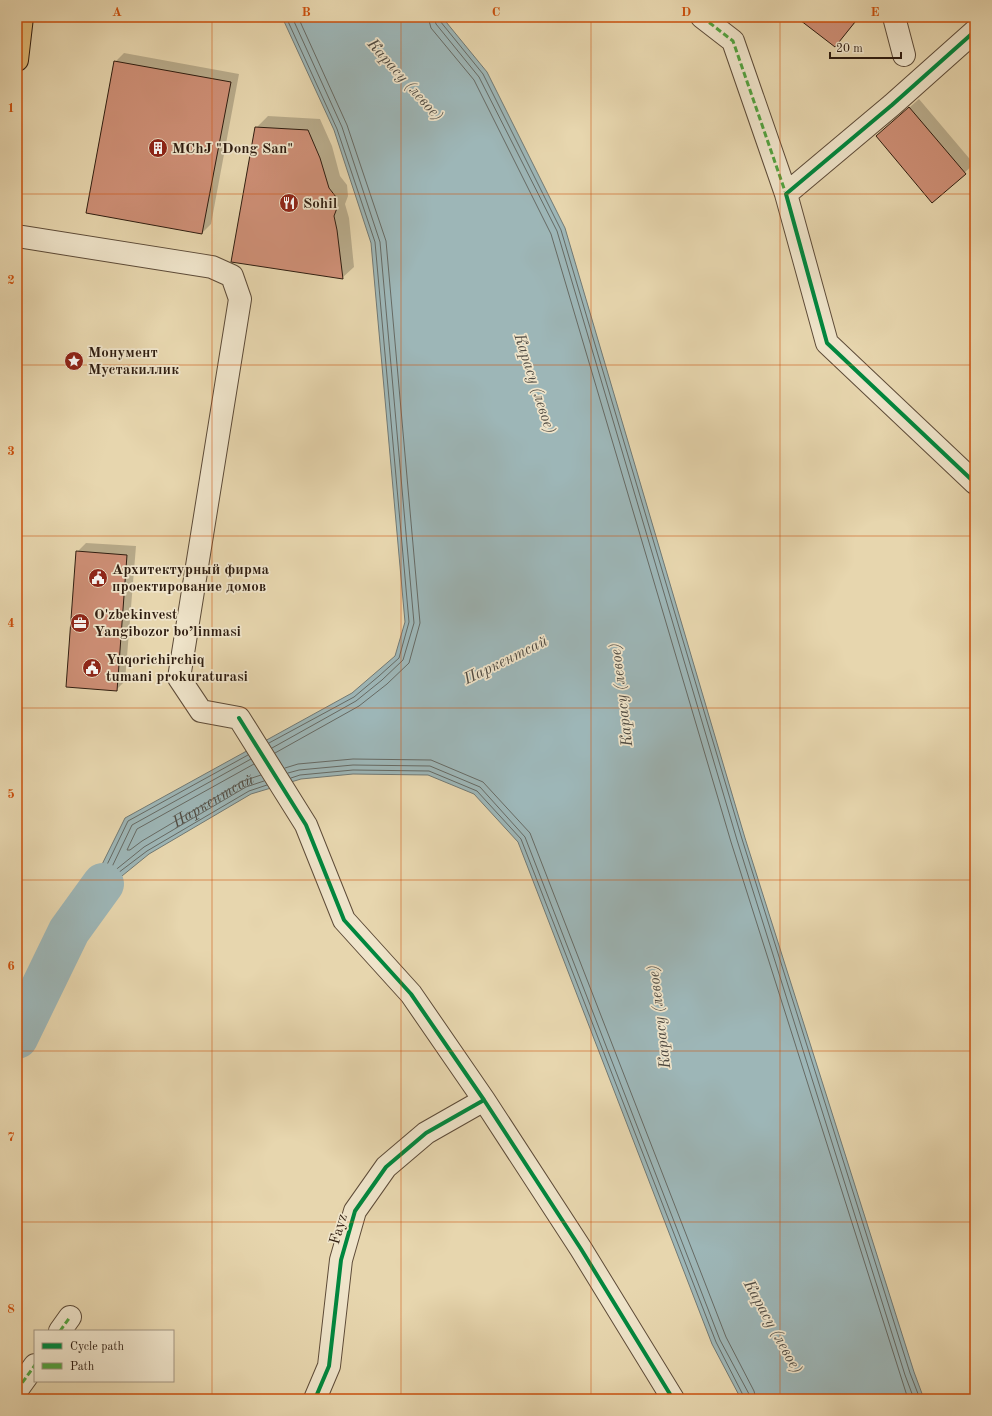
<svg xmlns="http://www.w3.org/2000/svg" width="992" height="1416" viewBox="0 0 992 1416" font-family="'Old Standard TT',serif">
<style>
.water{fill:#9db6b7;stroke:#717974}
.shadow{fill:#0003}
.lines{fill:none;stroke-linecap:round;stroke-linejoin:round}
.shore{stroke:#666a64;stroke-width:1}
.river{stroke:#9db6b7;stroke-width:42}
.building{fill:#ce8f76;stroke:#2f1d10}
.minor-casing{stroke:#5d4b38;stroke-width:24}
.major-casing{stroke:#2f1d10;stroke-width:24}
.minor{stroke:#efe4ca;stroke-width:22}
.major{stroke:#e4bb77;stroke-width:22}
.quiet{stroke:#52a23f;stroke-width:3;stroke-dasharray:6 3;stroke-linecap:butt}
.cycleway-casing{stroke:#efe4ca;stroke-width:6}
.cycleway{stroke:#00873e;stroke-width:4}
.grid{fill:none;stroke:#cc500d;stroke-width:1;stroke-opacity:0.55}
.labels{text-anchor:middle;stroke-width:3.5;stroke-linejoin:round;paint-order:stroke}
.poi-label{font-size:15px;font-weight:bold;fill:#2f1d10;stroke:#efe4ca;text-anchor:start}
.street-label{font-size:15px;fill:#2f1d10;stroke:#efe4ca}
.water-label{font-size:16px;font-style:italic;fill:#504b42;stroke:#efe4ca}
.neatline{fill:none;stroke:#cc500d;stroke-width:1.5}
.grid-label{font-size:13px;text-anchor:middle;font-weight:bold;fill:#cc500d}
</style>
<rect width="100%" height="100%" fill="#e7d6ae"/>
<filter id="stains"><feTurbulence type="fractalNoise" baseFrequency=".005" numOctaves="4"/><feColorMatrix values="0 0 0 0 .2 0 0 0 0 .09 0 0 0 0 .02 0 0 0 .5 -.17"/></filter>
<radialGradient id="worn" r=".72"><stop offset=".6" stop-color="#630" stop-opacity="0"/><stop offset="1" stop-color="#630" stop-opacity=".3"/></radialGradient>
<path class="water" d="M282,17H442L487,72L565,228L745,838L914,1372L924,1399H741L712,1344L518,842L474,794L428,775L353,774L301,779L251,794L149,854L117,880L69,931L125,818L352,693L395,656L405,622L371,243L334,130Z"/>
<path class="shadow" d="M797,17H860L835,46Z
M124,53L239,74L211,224L202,233L115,62Z
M919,99L974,164L932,202L877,136Z
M268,116L320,119L332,146L340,176L347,185L348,196L345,204L349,218L354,267L342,278L256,128Z
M86,543L136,546L125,681L116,690L77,552Z"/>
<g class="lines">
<g class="shore">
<path d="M428,17L431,28L474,80L551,234L731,842L908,1399"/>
<path d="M434,17L436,24L479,77L557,231L737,840L905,1375L914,1399"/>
<path d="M439,17L440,21L483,74L561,230L742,839L910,1373L920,1399"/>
<path d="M269,743L354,697L379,676L399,658L409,622L375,242L337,129L286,17"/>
<path d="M272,748L356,701L382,680L403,660L414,623L380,242L342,127L292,17"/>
<path d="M275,753L359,706L387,684L409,663L420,623L386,241L347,125L298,17"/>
<path d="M248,755L128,821L91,898L94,899L114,876L147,851L249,791L267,785"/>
<path d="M251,759L132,825L110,871L113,872L144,847L246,787L264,781"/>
<path id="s1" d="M254,764L137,829L127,850H130L142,841L243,781L261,775"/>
<path d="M285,768L298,764L353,759L431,760L483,782L530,833L726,1337L754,1391L756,1399"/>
<path d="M288,773L299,770L353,765L430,766L480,787L525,837L720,1340L749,1394L750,1399"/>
<path d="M291,778L300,775L353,770L429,771L477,791L521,839L716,1342L745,1399"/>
</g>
<path class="river" d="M17,1038L69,931L103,884"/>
</g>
<path class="building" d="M796,17H859L835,47Z
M114,61L231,82L202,234L86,213Z
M909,107L966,174L932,203L876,136Z
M255,127L308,130L320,158L329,188L336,197L337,208L334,216L337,230L343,279L231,262Z
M76,551L127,555L117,691L66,687Z"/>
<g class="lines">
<defs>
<path id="minor" d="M702,17L733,41L786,194L827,343L975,483
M894,17L904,55
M786,194L892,105L975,31
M17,236L212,267L232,276L240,299L179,678L201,711L239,718L306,825L344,920L411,994L484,1100L581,1249L673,1399
M60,1331L70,1317
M17,1390L35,1365
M315,1399L329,1366L341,1260L355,1211L386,1167L426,1133L484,1100"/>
<path id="major" d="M17,60L22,17"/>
</defs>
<use href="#minor" class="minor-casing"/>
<use href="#major" class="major-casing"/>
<use href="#minor" class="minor"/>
<use href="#major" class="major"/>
<path class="quiet" d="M702,17L733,41L787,197
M60,1331L70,1317
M17,1390L35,1365"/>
<defs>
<path id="cycleway" d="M975,31L892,105L786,194L827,343L975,483
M239,718L306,825L344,920L411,994L484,1100L581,1249L673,1399
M315,1399L329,1366L341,1260L355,1211L386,1167L426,1133L484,1100"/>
</defs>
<use href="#cycleway" class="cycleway-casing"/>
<use href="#cycleway" class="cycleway"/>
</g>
<path class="grid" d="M212,17V1399M401,17V1399M591,17V1399M780,17V1399M17,194H975M17,365H975M17,536H975M17,708H975M17,880H975M17,1051H975M17,1222H975"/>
<defs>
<symbol id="building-disc" viewBox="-11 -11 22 22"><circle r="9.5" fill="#8f2418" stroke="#efe4ca"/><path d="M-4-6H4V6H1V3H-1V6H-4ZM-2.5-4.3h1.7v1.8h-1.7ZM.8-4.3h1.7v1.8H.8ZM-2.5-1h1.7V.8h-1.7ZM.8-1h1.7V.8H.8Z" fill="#fff"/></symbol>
<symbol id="restaurant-disc" viewBox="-11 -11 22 22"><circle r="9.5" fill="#8f2418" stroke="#efe4ca"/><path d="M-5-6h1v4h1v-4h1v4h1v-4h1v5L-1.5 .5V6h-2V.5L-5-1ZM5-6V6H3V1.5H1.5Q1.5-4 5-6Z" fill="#fff"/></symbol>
<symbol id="sight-disc" viewBox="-11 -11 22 22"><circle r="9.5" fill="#8f2418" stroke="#efe4ca"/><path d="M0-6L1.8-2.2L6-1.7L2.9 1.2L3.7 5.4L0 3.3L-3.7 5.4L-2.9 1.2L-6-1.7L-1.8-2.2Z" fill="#fff"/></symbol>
<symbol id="civic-disc" viewBox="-11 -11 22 22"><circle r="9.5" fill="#8f2418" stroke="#efe4ca"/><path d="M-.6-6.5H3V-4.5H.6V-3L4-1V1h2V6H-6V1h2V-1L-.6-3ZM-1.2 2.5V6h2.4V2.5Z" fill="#fff"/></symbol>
<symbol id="office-disc" viewBox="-11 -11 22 22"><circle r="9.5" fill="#8f2418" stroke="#efe4ca"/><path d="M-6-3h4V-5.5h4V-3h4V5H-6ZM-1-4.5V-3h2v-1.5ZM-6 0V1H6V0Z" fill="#fff"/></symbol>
</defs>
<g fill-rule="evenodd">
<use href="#building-disc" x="147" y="137" width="22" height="22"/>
<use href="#restaurant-disc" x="278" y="192" width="22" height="22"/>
<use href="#sight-disc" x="63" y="350" width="22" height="22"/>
<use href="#civic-disc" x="87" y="567" width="22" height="22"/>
<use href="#office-disc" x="69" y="612" width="22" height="22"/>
<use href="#civic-disc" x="81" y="657" width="22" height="22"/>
</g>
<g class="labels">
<g class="poi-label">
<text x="172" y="153">MChJ "Dong San"</text>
<text x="303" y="208">Sohil</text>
<text x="88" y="357">Монумент<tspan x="88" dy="17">Мустакиллик</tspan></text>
<text x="112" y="574">Архитектурный фирма<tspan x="112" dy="17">проектирование домов</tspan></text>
<text x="94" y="619">O'zbekinvest<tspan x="94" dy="17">Yangibozor bo’linmasi</tspan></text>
<text x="106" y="664">Yuqorichirchiq<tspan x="106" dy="17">tumani prokuraturasi</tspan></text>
</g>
<g class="street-label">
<text transform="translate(338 1229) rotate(-74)" y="5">Fayz</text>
</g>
<g class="water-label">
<text transform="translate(406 79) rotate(48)" y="6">Карасу (левое)</text>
<text transform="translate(536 383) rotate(72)" y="6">Карасу (левое)</text>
<text transform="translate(505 659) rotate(-26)" y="6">Паркентсай</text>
<text transform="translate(620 695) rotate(-97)" y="6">Карасу (левое)</text>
<text dy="6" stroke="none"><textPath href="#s1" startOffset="257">Паркентсай</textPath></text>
<text transform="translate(658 1017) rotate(-97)" y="6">Карасу (левое)</text>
<text transform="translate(774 1326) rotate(61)" y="6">Карасу (левое)</text>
</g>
</g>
<rect width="992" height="1416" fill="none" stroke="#e7d6ae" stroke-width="44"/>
<rect x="34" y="1330" width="140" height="52" fill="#efe4ca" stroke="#a29480"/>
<rect x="42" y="1343" width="20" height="6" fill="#00873e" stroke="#a29480"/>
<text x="70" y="1350" font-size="12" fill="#2f1d10">Cycle path</text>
<rect x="42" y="1363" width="20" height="6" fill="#52a23f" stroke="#a29480"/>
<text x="70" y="1370" font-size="12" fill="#2f1d10">Path</text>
<path d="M830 52v6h71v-6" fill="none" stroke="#2f1d10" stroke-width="2"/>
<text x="836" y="52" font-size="12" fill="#2f1d10" stroke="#efe4ca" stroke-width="3" paint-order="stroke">20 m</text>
<rect x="22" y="22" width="948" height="1372" class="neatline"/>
<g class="grid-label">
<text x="117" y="16">A</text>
<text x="306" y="16">B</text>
<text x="496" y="16">C</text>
<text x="686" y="16">D</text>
<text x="875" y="16">E</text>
<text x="11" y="112">1</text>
<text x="11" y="284">2</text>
<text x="11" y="455">3</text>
<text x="11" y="627">4</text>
<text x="11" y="798">5</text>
<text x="11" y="970">6</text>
<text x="11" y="1141">7</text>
<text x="11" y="1313">8</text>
</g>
<rect width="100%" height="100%" filter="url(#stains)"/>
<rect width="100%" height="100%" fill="url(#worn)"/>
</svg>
